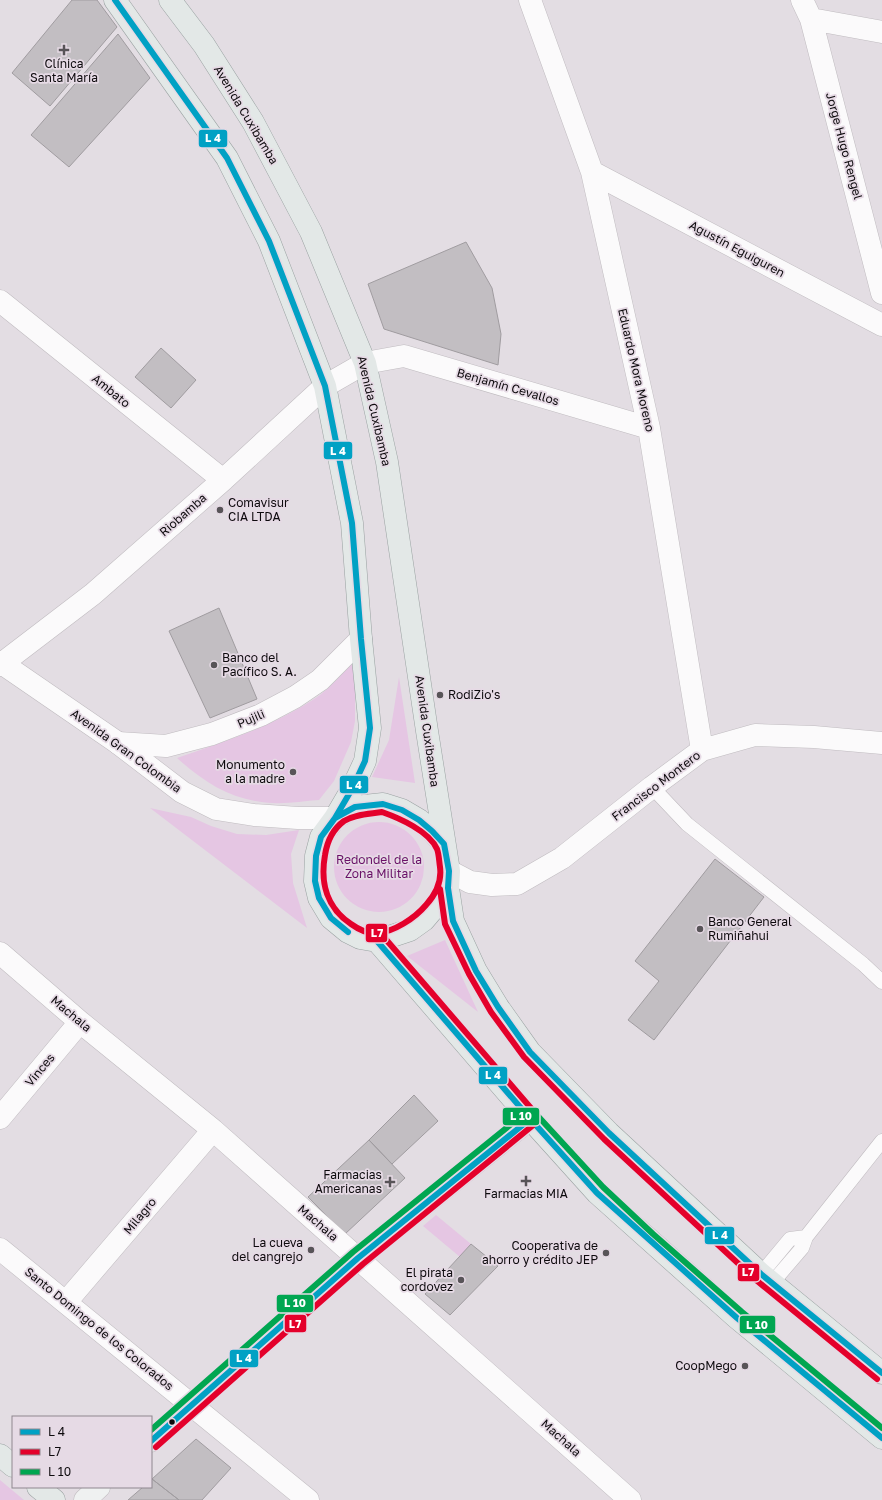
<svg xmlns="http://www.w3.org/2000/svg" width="882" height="1500" viewBox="0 0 882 1500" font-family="'Golos Text',sans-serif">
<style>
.green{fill:#e5c6e3}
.building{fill:#c2bec2;stroke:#a09ca0}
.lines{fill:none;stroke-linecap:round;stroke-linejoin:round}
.service-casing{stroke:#c0bcc0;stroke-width:15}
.minor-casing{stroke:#c0bcc0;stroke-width:23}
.tertiary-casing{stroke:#c0bcc0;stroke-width:23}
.secondary-casing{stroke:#c0bcc0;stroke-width:23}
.primary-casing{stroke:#9aa2a2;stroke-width:23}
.service{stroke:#fbfafb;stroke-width:14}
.minor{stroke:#fbfafb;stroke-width:22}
.tertiary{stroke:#fbfafb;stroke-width:22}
.secondary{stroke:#eff1f1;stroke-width:22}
.primary{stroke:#e3e8e7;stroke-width:22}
.bus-1-casing{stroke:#e6dae5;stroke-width:9}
.bus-2-casing{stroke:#e6dae5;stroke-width:9}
.bus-3-casing{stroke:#e6dae5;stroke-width:9}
.bus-1{stroke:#01a1c4;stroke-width:6}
.bus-2{stroke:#e4002b;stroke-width:6}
.bus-3{stroke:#00a651;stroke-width:6}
.poi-dot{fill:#585458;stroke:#e6dae5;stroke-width:1.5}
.bus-dot{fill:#0d0a0d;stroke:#e6dae5;stroke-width:1.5}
.labels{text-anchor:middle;stroke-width:3.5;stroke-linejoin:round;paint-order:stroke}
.poi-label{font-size:12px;fill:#0d0a0d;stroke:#e6dae5;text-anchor:end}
.street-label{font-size:12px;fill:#0d0a0d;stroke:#e6dae5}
.park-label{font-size:12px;fill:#691067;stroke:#e6dae5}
.line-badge{stroke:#e6dae5;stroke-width:1.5}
.badge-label{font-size:11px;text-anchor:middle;font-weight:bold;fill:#fff}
</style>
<rect width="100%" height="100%" fill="#e3dde3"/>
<path class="green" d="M355,660V721L351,742L334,781L319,800C304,801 287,804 273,803C233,801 206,784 177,758C226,741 277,725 320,695C333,685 344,672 355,660Z
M399,677L415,783L372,777L389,740Z
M150,808L191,817L211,826L237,834L266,835L299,830L291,854L293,883L307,928Z
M334 867a45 45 0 1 1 90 0a45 45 0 1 1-90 0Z
M445,940L478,1012L407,956Z
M436,1215L471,1244L460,1257L423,1226Z
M0,1480L24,1500H0Z"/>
<path class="building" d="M72,0H97L117,27L50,106L12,73Z
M118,34L150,78L69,167L31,135Z
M466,242L492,288L501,334L498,365L384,329L368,284Z
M161,348L196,380L171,408L135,377Z
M219,608L257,699L210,718L169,631Z
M715,859L764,897L654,1040L628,1020L659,981L635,961Z
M414,1095L438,1121L392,1164L369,1140Z
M369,1140L405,1178L345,1234L308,1197Z
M471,1244L498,1266L450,1315L425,1294Z
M196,1439L231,1468L202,1500H179L152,1479Z
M151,1479H152L179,1500H128L143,1487H151Z"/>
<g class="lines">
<defs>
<path id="service" d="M652,787L687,824L863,964L882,982
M761,1274L790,1239L806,1237
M772,1283L802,1248L806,1237L882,1141"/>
<path id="minor" d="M530,0L592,172L649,428L702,750
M802,0L811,19L882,293
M811,19L882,32
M592,172L882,325
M0,301L223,480
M0,665L93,594L223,480L325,386L365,363L404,356L649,428
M118,743L166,746L212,734L261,715L295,697L320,680L361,639
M449,871L470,882L492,885L517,884L562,858L652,787L702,750L755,735L814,737L882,743
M0,953L80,1022L213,1130L630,1500
M0,1118L80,1022
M0,1249L308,1500
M66,1302L213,1130"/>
<path id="tertiary" d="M0,662L118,743L182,792L216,809L254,815L298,818H335"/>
<path id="secondary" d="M151,1441L358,1258L530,1119
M85,1500L99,1487"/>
<path id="primary" d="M115,0L227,158L269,241L325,386L352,523L361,639L370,728L365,761L352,789L335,818L321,837L316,856L315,881L319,898L331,918L348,932L360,938L377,941L410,930L424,920L435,907L448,888L449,871L427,731L387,462L365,363L311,232L253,122L204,45L170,0
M335,818L355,807L383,804L402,810L419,820L432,831L444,844
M448,888L453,921L476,971L498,1007L530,1052L609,1133L761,1274L882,1373
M377,941L533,1122L597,1193L737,1318L882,1438
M0,1455L13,1466
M38,1487L54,1500"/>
</defs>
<use href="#service" class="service-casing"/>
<use href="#minor" class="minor-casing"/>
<use href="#tertiary" class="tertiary-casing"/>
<use href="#secondary" class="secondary-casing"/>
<use href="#primary" class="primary-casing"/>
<use href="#service" class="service"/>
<use href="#minor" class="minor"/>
<use href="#tertiary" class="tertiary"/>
<use href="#secondary" class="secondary"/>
<use href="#primary" class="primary"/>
<defs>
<path id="bus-1" d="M115,0L227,158L269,241L325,386L352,523L361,639L370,728L365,761L352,789L335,818L321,837L316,856L315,881L319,898L331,918L348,932
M324,833L335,818L355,807L383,804L402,810L419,820L432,831L444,844L449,871L448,888L453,921L476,971L498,1007L530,1052L609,1133L761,1274L882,1373
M377,941L533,1122L597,1193L737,1318L882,1438
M151,1441L358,1258L530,1119"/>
<path id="bus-2" d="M382,812C399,818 429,831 437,849C439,854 439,861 440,867C442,882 436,894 426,905C415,918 394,932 377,933C368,934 358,929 351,924C327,908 320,883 325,855C327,842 333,829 344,821C355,814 370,814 382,812Z
M440,889L445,924L469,974L491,1012L524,1057L604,1139L756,1280L877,1379
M156,1447L363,1264L537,1122L538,1118L536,1114L383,936"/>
<path id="bus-3" d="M151,1430L353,1252L525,1113L530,1111L536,1114L603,1187L653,1234L742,1312L882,1428"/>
</defs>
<use href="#bus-1" class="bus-1-casing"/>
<use href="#bus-2" class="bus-2-casing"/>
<use href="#bus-3" class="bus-3-casing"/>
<use href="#bus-1" class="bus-1"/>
<use href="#bus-2" class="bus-2"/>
<use href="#bus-3" class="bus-3"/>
</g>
<g class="poi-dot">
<path d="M62 44h4v4h4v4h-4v4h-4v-4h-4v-4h4z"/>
<circle cx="220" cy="510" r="4"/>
<circle cx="214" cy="665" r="4"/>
<circle cx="440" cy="695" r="4"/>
<circle cx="293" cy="772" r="4"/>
<circle cx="700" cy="929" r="4"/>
<path d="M524 1175h4v4h4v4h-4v4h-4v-4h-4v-4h4z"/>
<path d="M388 1176h4v4h4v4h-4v4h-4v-4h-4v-4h4z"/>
<circle cx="311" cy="1250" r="4"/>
<circle cx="606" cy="1253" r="4"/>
<circle cx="461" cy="1280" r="4"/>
<circle cx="745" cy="1366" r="4"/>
</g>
<circle class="bus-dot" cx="172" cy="1422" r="3.5"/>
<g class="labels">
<g class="poi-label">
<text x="64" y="68" text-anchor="middle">Clínica<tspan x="64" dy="14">Santa María</tspan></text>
<text x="228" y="507" text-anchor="start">Comavisur<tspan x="228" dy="14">CIA LTDA</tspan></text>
<text x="222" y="662" text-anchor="start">Banco del<tspan x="222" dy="14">Pacífico S. A.</tspan></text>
<text x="448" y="699" text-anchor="start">RodiZio's</text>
<text x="285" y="769">Monumento<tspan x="285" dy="14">a la madre</tspan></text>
<text x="708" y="926" text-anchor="start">Banco General<tspan x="708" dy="14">Rumiñahui</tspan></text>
<text x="382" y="1179">Farmacias<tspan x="382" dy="14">Americanas</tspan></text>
<text x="526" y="1198" text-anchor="middle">Farmacias MIA</text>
<text x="303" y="1247">La cueva<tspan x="303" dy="14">del cangrejo</tspan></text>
<text x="598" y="1250">Cooperativa de<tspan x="598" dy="14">ahorro y crédito JEP</tspan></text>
<text x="453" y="1277">El pirata<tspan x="453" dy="14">cordovez</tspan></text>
<text x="737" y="1370">CoopMego</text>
</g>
<g class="street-label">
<text transform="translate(246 115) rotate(59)" y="4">Avenida Cuxibamba</text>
<text transform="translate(844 146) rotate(75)" y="4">Jorge Hugo Rengel</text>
<text transform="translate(737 249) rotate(28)" y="4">Agustín Eguiguren</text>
<text transform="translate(636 370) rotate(77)" y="4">Eduardo Mora Moreno</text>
<text transform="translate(508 387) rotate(16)" y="4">Benjamín Cevallos</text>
<text transform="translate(111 391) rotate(39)" y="4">Ambato</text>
<text transform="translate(374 411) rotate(77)" y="4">Avenida Cuxibamba</text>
<text transform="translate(183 515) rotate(-41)" y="4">Riobamba</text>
<text transform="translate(251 719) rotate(-23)" y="4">Pujili</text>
<text transform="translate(427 731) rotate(82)" y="4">Avenida Cuxibamba</text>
<text transform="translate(126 751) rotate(36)" y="4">Avenida Gran Colombia</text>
<text transform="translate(656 786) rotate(-37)" y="4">Francisco Montero</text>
<text transform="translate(71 1014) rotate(40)" y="4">Machala</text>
<text transform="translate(40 1070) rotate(-50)" y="4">Vinces</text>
<text transform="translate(140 1216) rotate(-50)" y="4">Milagro</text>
<text transform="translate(318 1223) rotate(41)" y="4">Machala</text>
<text transform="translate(99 1329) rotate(39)" y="4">Santo Domingo de los Colorados</text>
<text transform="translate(561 1438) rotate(42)" y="4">Machala</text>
</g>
<g class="park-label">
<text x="379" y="864">Redondel de la<tspan x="379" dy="14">Zona Militar</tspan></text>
</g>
</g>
<g class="line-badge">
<rect x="198" y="129" width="30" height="19" rx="4" fill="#01a1c4"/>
<rect x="323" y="441" width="30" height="19" rx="4" fill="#01a1c4"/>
<rect x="339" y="775" width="30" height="19" rx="4" fill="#01a1c4"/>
<rect x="365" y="923" width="23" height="20" rx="4" fill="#e4002b"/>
<rect x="478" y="1066" width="30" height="19" rx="4" fill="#01a1c4"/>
<rect x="502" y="1107" width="38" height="19" rx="4" fill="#00a651"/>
<rect x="704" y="1226" width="31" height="19" rx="4" fill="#01a1c4"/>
<rect x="737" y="1263" width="23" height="19" rx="4" fill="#e4002b"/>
<rect x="276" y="1294" width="38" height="19" rx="4" fill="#00a651"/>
<rect x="284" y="1314" width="23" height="19" rx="4" fill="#e4002b"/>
<rect x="739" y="1315" width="37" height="19" rx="4" fill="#00a651"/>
<rect x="229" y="1349" width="30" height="19" rx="4" fill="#01a1c4"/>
</g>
<g class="badge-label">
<text x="213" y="142">L 4</text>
<text x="338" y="455">L 4</text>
<text x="354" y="789">L 4</text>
<text x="377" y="937">L7</text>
<text x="493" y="1079">L 4</text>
<text x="521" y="1120">L 10</text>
<text x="720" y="1239">L 4</text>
<text x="748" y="1276">L7</text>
<text x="295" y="1307">L 10</text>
<text x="295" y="1328">L7</text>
<text x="757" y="1329">L 10</text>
<text x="244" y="1362">L 4</text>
</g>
<rect x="12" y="1416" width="140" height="72" fill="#e6dae5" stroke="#8f878f"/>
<rect x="20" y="1429" width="20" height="6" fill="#01a1c4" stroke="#8f878f"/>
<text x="48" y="1436" font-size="12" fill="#0d0a0d">L 4</text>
<rect x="20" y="1449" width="20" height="6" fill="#e4002b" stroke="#8f878f"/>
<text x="48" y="1456" font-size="12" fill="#0d0a0d">L7</text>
<rect x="20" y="1469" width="20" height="6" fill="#00a651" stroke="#8f878f"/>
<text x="48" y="1476" font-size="12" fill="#0d0a0d">L 10</text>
</svg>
